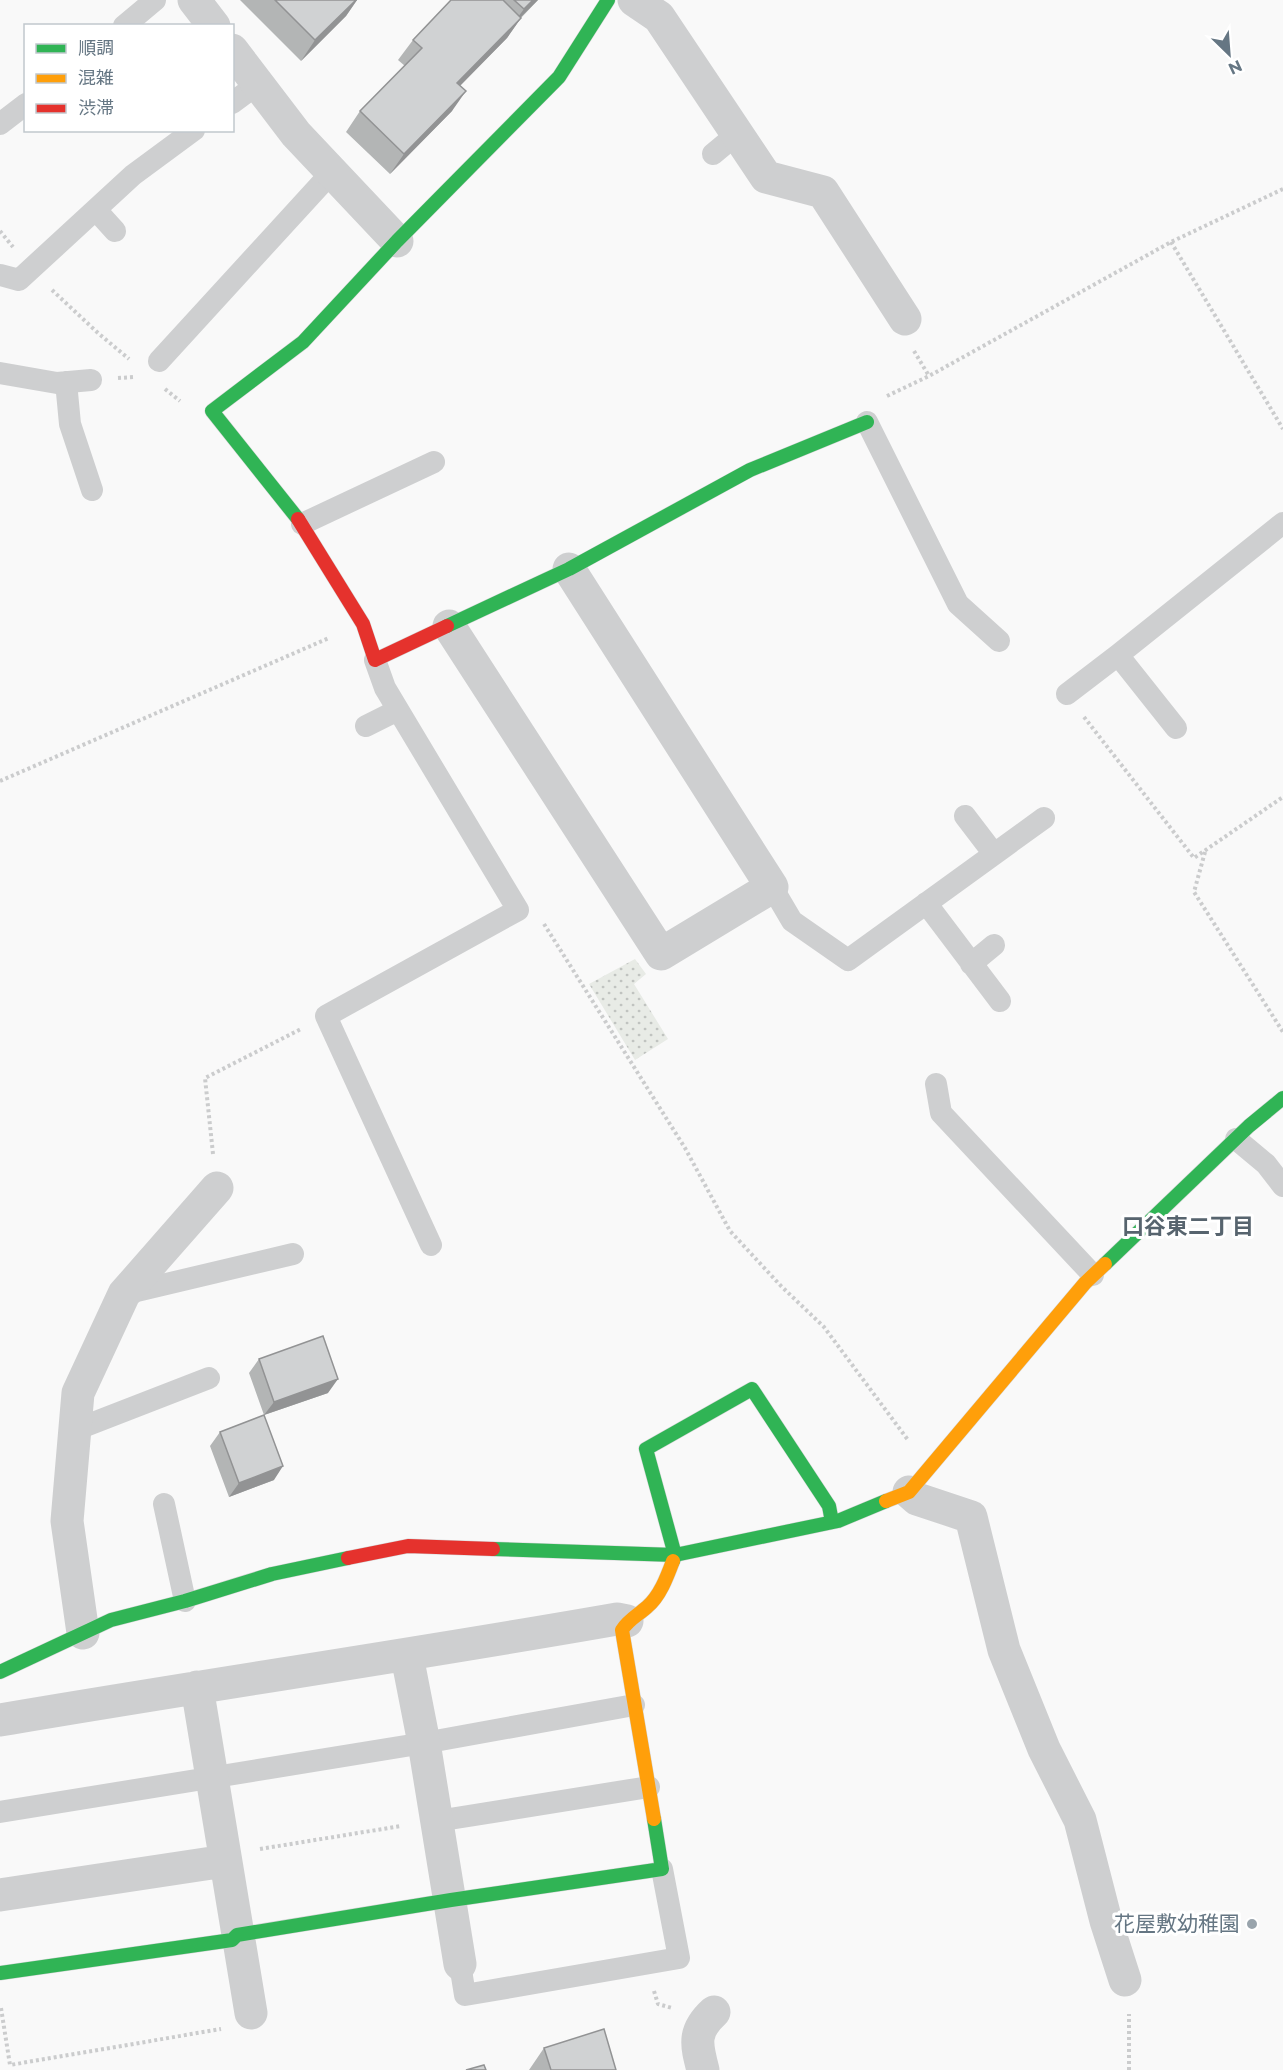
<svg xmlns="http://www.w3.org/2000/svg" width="1283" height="2070" viewBox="0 0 1283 2070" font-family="Montserrat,'Noto Sans JP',sans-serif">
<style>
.park{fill:url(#park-dots)}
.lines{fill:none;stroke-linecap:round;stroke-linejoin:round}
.fast-casing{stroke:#d5d6d7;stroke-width:15}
.slow-casing{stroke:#d5d6d7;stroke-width:15}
.jam-casing{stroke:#d5d6d7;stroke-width:15}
.path{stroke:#cbcccd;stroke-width:4;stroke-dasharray:3 3;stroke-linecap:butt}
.lane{stroke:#cecfd0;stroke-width:22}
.street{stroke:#cecfd0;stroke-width:33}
.fast{stroke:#30b455;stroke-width:14}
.slow{stroke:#ff9f0a;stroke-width:14}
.jam{stroke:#e5322d;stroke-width:14}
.wall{fill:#b3b5b5}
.shaded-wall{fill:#929394}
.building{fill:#d0d2d3;stroke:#929394;stroke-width:1.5}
.poi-dot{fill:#99a4ac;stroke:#fff;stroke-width:2}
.labels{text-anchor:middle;stroke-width:6;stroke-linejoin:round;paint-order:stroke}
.poi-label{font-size:21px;fill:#657683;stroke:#fff;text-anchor:end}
.neighbourhood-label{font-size:22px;font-weight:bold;fill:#57646e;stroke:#fff}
</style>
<defs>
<pattern id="park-dots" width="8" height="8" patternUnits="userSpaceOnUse" patternTransform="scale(1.5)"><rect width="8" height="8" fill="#e8ebe6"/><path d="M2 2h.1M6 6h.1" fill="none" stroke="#c0c3c0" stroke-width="1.8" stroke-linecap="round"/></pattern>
</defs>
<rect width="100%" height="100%" fill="#f9f9f9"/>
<path class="park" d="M635,959L646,974L634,984L668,1039L635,1060L589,984Z"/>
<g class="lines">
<defs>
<path id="fast" d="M298,519L212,411L303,342L397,241L559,77L608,0
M447,626L569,569L750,470L867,422
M1105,1264L1249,1126L1283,1098
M493,1549L675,1555L838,1521L886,1501
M673,1561L675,1555L646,1449L752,1389L829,1506L832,1522
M0,1672L111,1620L185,1601L272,1574L348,1558
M0,1973L232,1940L237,1935L451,1900L662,1869L654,1819"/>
<path id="slow" d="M886,1501L909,1492L1085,1283L1105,1264
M654,1819L622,1630C628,1620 638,1615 647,1607C660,1596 667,1577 673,1561"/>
<path id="jam" d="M298,519L363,624L375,660L447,626
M348,1558L408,1546L493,1549"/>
</defs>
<use href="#fast" class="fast-casing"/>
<use href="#slow" class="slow-casing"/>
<use href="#jam" class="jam-casing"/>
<path class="path" d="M0,231L13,247
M1171,242L1283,429
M52,290L98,333L129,359
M914,351L929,376
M118,378L135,377
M165,389L180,401
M887,396L929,376L1171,242L1283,189
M1084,717L1194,858L1283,797
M0,781L329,638
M1205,852L1194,892L1283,1032
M544,924L685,1148L730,1231L781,1286L824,1327L908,1440
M213,1154L205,1078L301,1029
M260,1849L401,1826
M654,1991L658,2004L672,2008
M1,2008L10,2065L221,2029
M1129,2070V2014"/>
<path class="lane" d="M124,26L155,0
M232,103L258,84
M0,124L26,104
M713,154L737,134
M96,210L115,231
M0,275L19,280L133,175L194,130
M159,361L332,172
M0,373L57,383L91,380
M66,382L70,424L92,490
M867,422L958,604L999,641
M302,524L434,462
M1118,655L1176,728
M375,660L385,688L518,910L326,1016L431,1245
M1067,694L1118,655L1283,523
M366,726L398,710
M965,816L994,854
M772,887L792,921L848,960L1044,818
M926,903L1000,1001
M971,964L994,945
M936,1084L941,1113L1093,1275
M1236,1139L1266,1164L1283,1186
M124,1294L293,1254
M75,1430L209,1378
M164,1504L185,1601
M0,1812L424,1743L634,1705
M437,1821L649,1787
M460,1964L465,1995L679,1958L662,1869"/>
<path class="street" d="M194,0L214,26
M634,0L659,17L766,177L823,192L905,319
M232,50L296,134L397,241
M449,626L661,954L772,887L569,569
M909,1492L917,1499L971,1517L1004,1650L1044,1749L1080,1820L1106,1921L1125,1980
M83,1633L67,1521L78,1393L124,1294L217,1188
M407,1656L424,1743L460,1964
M197,1687L251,2013
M0,1720C205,1685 412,1655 617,1619L627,1621
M0,1895L225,1861
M703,2070C696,2044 693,2031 714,2012"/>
<use href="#fast" class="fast"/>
<use href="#slow" class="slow"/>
<use href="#jam" class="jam"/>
</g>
<path class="wall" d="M240,0H357L346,16L301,61Z
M451,0H538L521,18L507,38L460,86L452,111L390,174L346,132L360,111L405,66L398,60L413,40Z
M259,1359L328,1393L264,1415L274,1480L229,1497L210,1446L220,1432L264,1415L249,1373Z
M544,2048L616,2070H529Z"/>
<path class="shaded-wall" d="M356,0H357L346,16L301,61L315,40Z
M533,0H538L509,29L524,9Z
M521,18L507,38L443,103L457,83Z
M466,91L452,111L390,174L404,154Z
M338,1379L328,1393L264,1415L274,1402Z
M283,1466L274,1480L229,1497L239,1483Z"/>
<path class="building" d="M275,0H356L315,40Z
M451,0H503L521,18L457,83L466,91L404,154L360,111L422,48L413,40Z
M514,0H533L524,9Z
M323,1336L338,1379L274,1402L259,1359Z
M264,1415L283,1466L239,1483L220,1432Z
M604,2029L616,2070H551L544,2048Z
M484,2065L486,2070H466Z"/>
<circle class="poi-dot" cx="1252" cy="1924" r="6"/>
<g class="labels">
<g class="poi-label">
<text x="1240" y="1931">花屋敷幼稚園</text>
</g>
<g class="neighbourhood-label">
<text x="1188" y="1234">口谷東二丁目</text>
</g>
</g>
<rect x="24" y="24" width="210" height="108" fill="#ffffff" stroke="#c1c8cd" stroke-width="1.5"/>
<rect x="36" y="44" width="30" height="9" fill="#30b455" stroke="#c1c8cd" stroke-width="1.5"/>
<text x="78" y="54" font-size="18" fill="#657683">順調</text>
<rect x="36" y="74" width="30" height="9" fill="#ff9f0a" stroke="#c1c8cd" stroke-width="1.5"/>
<text x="78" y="84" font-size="18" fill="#657683">混雑</text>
<rect x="36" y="104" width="30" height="9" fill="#e5322d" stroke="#c1c8cd" stroke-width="1.5"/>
<text x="78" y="114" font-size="18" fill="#657683">渋滞</text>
<g transform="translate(1229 54) rotate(155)" stroke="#ffffff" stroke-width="4.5" paint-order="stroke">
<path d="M0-4.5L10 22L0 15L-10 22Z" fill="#657683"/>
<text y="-9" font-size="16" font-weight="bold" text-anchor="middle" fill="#657683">N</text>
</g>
</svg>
